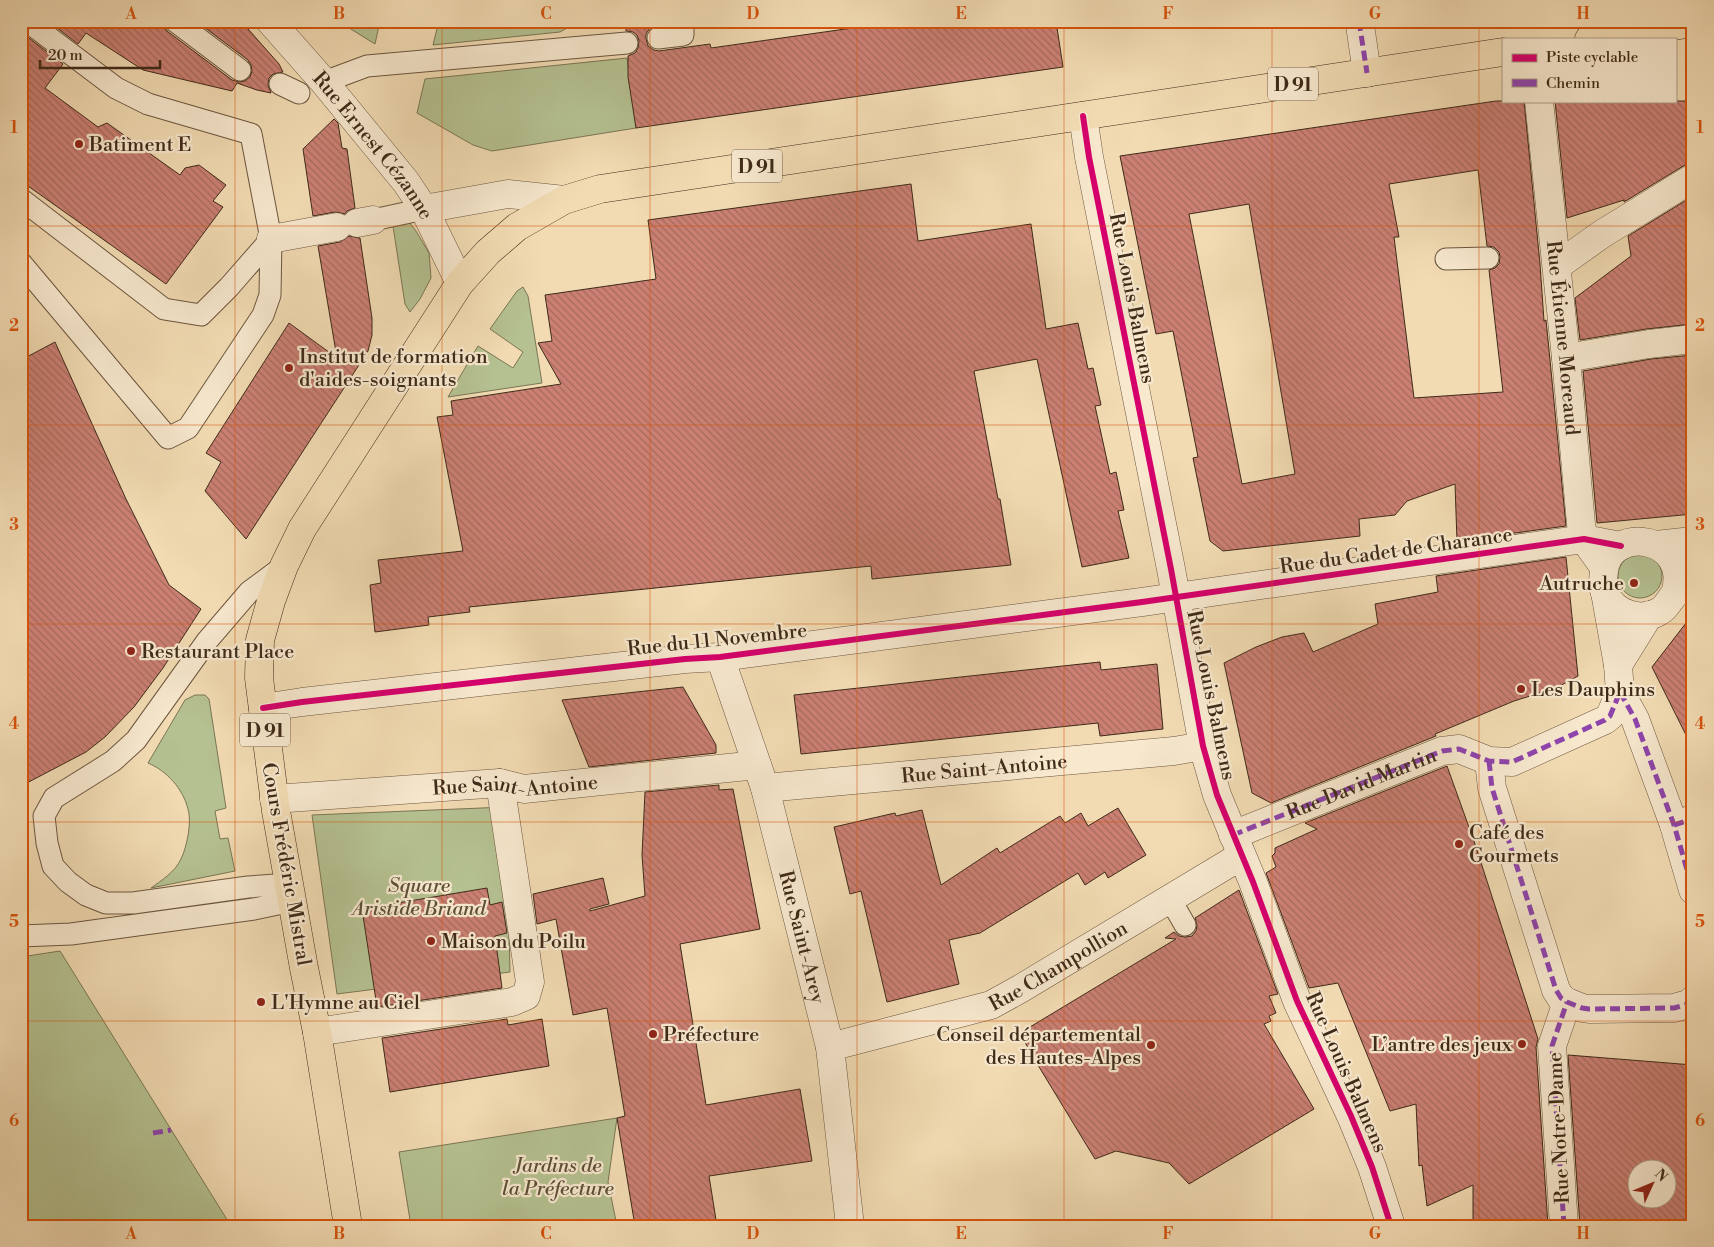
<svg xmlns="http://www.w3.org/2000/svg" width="1714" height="1247" viewBox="0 0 1714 1247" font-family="'Libre Bodoni',serif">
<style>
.green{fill:#b5c191;stroke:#7a7655}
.building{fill:url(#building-back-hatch);stroke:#3f2a19;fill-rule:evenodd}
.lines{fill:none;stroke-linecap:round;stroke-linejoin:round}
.service-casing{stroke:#6c5640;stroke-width:23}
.pedestrian-casing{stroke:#6c5640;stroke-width:29}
.minor-casing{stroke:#6c5640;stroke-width:29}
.primary-casing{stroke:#3f2a19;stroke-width:29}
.service{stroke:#f7e8ce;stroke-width:21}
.pedestrian{stroke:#f7e8ce;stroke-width:28}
.minor{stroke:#f7e8ce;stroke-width:28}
.primary{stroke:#f2dbb3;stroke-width:28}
.quiet{stroke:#8e44ad;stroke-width:5;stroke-dasharray:10 5;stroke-linecap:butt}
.cycleway-casing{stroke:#f7e8ce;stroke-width:9}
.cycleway{stroke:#d6006c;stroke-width:6}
.grid{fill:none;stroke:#d7540d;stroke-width:1;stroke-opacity:0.55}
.poi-dot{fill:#8f2418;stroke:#f7e8ce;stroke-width:2}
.labels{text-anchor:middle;stroke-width:4.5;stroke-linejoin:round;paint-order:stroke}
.shield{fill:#f7e8ce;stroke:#76634f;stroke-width:1}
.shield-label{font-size:19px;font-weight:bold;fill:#3f2a19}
.poi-label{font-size:20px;fill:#3f2a19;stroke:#f7e8ce;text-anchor:start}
.street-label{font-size:20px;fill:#3f2a19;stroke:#f7e8ce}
.park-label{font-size:20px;font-style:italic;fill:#5c5037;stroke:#f7e8ce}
.neatline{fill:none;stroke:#d7540d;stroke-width:2}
.grid-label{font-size:16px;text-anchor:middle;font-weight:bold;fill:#d7540d}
</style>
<defs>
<pattern id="building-back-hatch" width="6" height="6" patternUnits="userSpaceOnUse" patternTransform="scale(1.25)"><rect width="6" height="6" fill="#cb8073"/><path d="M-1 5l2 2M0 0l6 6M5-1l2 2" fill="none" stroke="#a6695e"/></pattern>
</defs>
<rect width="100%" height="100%" fill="#f2dbb3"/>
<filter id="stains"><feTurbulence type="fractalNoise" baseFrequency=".004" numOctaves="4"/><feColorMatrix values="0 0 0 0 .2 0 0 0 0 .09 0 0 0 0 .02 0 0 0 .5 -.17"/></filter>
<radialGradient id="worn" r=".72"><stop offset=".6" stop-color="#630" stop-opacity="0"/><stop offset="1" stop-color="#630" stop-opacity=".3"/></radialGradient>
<path class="green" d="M338,21H380L375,44Z
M439,21H579L560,32L433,45Z
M627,58L636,128L492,151L473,145L417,113L425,79Z
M409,222L416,231L429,253L431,278L420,299L410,312L405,304L393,226Z
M523,287L528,296L542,383L448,397L478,346L513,368L523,352L490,329L517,291Z
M1618 576a22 22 0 1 1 44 0a22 22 0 1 1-44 0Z
M195,695H205L209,699L226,808L215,811L220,839L228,838L235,871L151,888C162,880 175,872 181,859C187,847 192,821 188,809C183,789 167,771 148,763L185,700Z
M506,807L510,972L337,994L312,815Z
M60,951L231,1226H21V957Z
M617,1118L608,1182L617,1226H411L399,1152Z"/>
<path class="building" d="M48,21H163L164,26L167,31L232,80L239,82L245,81L250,77L252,71L251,65L248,60L196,21H241L279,64L283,72L273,74L269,78L268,85L271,93L257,90L237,83L232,91L143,70L86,33L78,44Z
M626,21H657L658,25L650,28L646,34V39L648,46L654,50L659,51L710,44L711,48L902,21H1056L1063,67L636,128L628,77V56L635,53L638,48L639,41L637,35L633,32L626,31Z
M21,32L63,64L45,88L98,127L107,123L180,175L185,168L199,165L226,185L213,201L223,207L166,284L21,181Z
M1496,101H1524L1540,264L1544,321L1546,320L1550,360L1566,526L1457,541L1455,484L1407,501L1395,515L1359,519L1360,536L1223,551L1210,541L1193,458L1198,457L1173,331L1156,334L1120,156ZM1478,170L1487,246L1494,247L1499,252L1500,257L1499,264L1495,268L1489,270L1503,392L1414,398L1394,237H1399L1389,184ZM1249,204L1295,474L1242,484L1189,214Z
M1555,101H1693V162L1685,165L1624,202V200L1567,218Z
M334,119L338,123L342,148L347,149L355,208L347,211L345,214L335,212L313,216L303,149Z
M911,184L918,241L1031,224L1046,329L1078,323L1088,369L1093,368L1101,405L1095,406L1110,474L1116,472L1124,510L1118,511L1129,558L1082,567L1037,359L974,371L998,499H1000L1011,565L872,579L871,566L469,607L470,612L428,617L429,625L375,632L370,585L381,583L378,560L463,551L437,417L453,415L451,401L561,384L538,343L552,341L545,295L656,279L648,220Z
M1693,196V324L1646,329L1580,340L1575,298L1631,256L1628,236Z
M349,236L360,238L372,318V335L368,351L246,539L205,491L221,462L206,453L289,323L337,358L318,246L340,242Z
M55,342L126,499L169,585L201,609L163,668L134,707L105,737L86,752L21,786V360Z
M1693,355V514L1597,523L1583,371L1651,359Z
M1566,557L1578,676L1556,688L1514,701L1435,734L1436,736L1271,803L1252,793L1224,663L1256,647L1282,637L1304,633L1313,652L1378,624L1375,604L1438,592L1436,576Z
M1693,614V749L1652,667Z
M1100,662L1101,670L1157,664L1163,729L1100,736L1098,723L801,754L794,695Z
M683,687L716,745V753L589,767L562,700Z
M1447,766L1475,844L1538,1039L1536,1047L1548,1226H1473V1185L1427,1206L1422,1165L1419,1166L1416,1104L1390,1111L1338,983L1309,988L1266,873L1276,867L1272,856L1275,853V848L1317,829L1305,823Z
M719,785V790L733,789L760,929L680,944L706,1105L800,1089L812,1161L709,1176L717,1226H635L617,1118L625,1116L607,1008L573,1015L556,919L537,924L533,894L603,878L609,904L590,909V911L645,896L642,855L645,792Z
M1118,808L1146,855L1108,878L1105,872L1085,885L1078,873L980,933L949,940L959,984L887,1002L861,891L850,894L834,827L895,813L896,816L922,810L941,885L997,848L1000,853L1060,816L1065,823L1081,813L1088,826Z
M487,888L490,905L502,902L507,933L495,936L502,988L377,1007L362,909Z
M1239,890L1278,994L1269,996L1276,1013L1269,1016L1271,1021L1264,1024L1314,1109L1189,1184L1169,1163L1116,1151L1095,1159L1033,1057L1020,1033L1176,939L1165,938L1174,932L1179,936L1185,937L1192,936L1196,931L1197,925L1195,918Z
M507,1019L508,1025L542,1019L549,1066L390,1092L382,1038Z
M1568,1055L1693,1065V1226H1580ZM1636,1170H1666V1200H1636Z"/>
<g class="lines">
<defs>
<path id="service" d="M175,21L240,70
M658,38L683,35V21
M324,82L367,66L627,43
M280,84L299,93
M21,199L164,309L201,315L229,287L271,239
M373,220L424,209
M1446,259L1488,258
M21,263L168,438L188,428L263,315L270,295L271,239L251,134L148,104L116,88L27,21
M284,566L249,592L207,641L136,740L113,761L54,798L44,816L47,843L53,866L68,882L86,895L106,903H133L248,887L289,884
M1170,899L1185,925
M21,936L71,934L254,909L292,901"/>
<path id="pedestrian" d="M1360,25L1367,73
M1674,825L1693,819"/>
<g id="minor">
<path id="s1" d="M270,21L324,82L406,182L424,209L460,283"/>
<path id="s2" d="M1539,101L1566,358L1581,524L1584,539L1604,567"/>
<path d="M1083,116L1089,157L1171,569L1203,746L1217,795L1253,882L1297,1001L1351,1116L1372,1167L1391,1226"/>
<path d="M424,209L508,194L564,200"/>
<path d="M357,223L373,220"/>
<path d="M271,239L337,227"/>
<path d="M1557,266L1602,234L1693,178"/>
<path d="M1566,358L1649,344L1693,339"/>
<path d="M1656,545L1693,541"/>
<path d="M1605,592L1618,665L1620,692L1635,719L1674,825L1693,890"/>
<path d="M1675,594C1693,536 1609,523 1604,571C1603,578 1602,586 1605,593C1614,614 1641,623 1660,611C1667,607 1669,600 1675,594C1679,589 1687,585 1693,580"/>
<path id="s3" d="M720,657L765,788L830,1047L850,1226"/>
<path d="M1618,665L1649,615"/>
<path d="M263,708L302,702L685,659L720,657L1142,602L1584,539L1621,546"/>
<path d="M1489,761L1492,788L1556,990L1561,998L1567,1002L1582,1008L1589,1009L1674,1008L1688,1004L1693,1000"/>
<path id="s4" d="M765,788L1174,751L1203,746"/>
<path id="s5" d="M274,799L500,783L524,789L757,765"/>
<path d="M1233,835L1442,751L1459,749L1489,761L1512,762L1605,720L1610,716L1620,692"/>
<path d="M317,1032L512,1002L526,996L530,982L500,783"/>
<path id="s6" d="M830,1047L991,1005L1020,989L1241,856"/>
<path d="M1564,1226L1552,1046L1567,1002"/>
</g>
<path id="primary" d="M1589,39L1693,23
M348,1226L317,1032L304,968L276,811L259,678L260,640L271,601L284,566L302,529L460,283L488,252L517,227L564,200L600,189L1503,52"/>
</defs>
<use href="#service" class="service-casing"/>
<use href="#pedestrian" class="pedestrian-casing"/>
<use href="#minor" class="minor-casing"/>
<use href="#primary" class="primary-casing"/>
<use href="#service" class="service"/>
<use href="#pedestrian" class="pedestrian"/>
<use href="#minor" class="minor"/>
<use href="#primary" class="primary"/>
<g class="quiet">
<path d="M1359,21L1367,73"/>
<path d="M1620,692L1635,719L1674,825L1693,890"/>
<path d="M1489,761L1492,788L1556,990L1561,998L1567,1002L1582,1008L1589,1009L1674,1008L1688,1004L1693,1000"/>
<path d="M1674,825L1693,819"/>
<path id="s7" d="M1233,835L1442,751L1459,749L1489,761L1512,762L1605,720L1610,716L1620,692"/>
<path d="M153,1133L171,1130"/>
<path d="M1564,1226L1552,1046L1567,1002"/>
</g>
<defs>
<path id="cycleway" d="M1083,116L1089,157L1171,569L1203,746L1217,795L1253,882L1297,1001L1351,1116L1372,1167L1391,1226
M263,708L302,702L685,659L720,657L1142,602L1584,539L1621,546"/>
</defs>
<use href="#cycleway" class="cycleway-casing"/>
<use href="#cycleway" class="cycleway"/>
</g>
<path class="grid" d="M235,21V1226M442,21V1226M650,21V1226M857,21V1226M1064,21V1226M1272,21V1226M1479,21V1226M21,226H1693M21,425H1693M21,624H1693M21,822H1693M21,1021H1693"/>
<g class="poi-dot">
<circle cx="79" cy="144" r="5"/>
<circle cx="289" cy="368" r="5"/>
<circle cx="1634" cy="583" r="5"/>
<circle cx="131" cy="651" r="5"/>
<circle cx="1521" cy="689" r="5"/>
<circle cx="1459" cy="844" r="5"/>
<circle cx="431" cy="941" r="5"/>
<circle cx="261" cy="1002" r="5"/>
<circle cx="653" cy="1034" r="5"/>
<circle cx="1522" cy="1044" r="5"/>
<circle cx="1151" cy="1045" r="5"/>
</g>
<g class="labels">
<g class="shield">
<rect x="1268" y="67.5" width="50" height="33" rx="4"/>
<rect x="732" y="149.5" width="50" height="33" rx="4"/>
<rect x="240" y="713.5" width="50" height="33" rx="4"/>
</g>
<g class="shield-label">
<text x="1293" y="91">D 91</text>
<text x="757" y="173">D 91</text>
<text x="265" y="737">D 91</text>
</g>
<g class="poi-label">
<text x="89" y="151">Batiment E</text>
<text x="299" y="363">Institut de formation<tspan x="299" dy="23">d'aides-soignants</tspan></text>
<text x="1624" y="590" text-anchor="end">Autruche</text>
<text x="141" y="658">Restaurant Place</text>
<text x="1531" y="696">Les Dauphins</text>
<text x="1469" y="839">Café des<tspan x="1469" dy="23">Gourmets</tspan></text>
<text x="441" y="948">Maison du Poilu</text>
<text x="271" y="1009">L'Hymne au Ciel</text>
<text x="663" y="1041">Préfecture</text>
<text x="1141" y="1041" text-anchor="end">Conseil départemental<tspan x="1141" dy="23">des Hautes-Alpes</tspan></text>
<text x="1512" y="1051" text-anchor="end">L’antre des jeux</text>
</g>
<g class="street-label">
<text dy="7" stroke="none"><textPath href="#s1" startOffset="162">Rue Ernest Cézanne</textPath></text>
<text transform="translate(1133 298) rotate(79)" y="7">Rue Louis Balmens</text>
<text dy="7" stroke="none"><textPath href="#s2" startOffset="238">Rue Étienne Moreaud</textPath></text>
<text transform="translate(1396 550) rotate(-8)" y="7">Rue du Cadet de Charance</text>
<text transform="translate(717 639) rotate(-6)" y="7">Rue du 11 Novembre</text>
<text transform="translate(1212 695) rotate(78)" y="7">Rue Louis Balmens</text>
<text dy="7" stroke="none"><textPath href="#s4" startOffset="220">Rue Saint-Antoine</textPath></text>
<text dy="7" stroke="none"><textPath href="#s5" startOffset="242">Rue Saint-Antoine</textPath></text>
<text dy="7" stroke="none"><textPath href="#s7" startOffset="138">Rue David Martin</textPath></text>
<text transform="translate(287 864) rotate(80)" y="7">Cours Frédéric Mistral</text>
<text dy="7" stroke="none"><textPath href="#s3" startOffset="292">Rue Saint-Arey</textPath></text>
<text dy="7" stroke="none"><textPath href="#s6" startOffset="244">Rue Champollion</textPath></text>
<text transform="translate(1347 1072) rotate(66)" y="7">Rue Louis Balmens</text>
<text transform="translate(1558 1128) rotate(-93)" y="7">Rue Notre-Dame</text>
</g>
<g class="park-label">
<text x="419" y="892">Square<tspan x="419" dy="23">Aristide Briand</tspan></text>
<text x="558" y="1172">Jardins de<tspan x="558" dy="23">la Préfecture</tspan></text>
</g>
</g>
<rect width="1714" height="1247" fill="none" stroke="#f2dbb3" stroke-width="55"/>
<rect x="1502" y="38" width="175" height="65" fill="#f7e8ce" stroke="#ad9c86"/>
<rect x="1512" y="54" width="25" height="8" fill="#d6006c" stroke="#ad9c86"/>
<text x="1546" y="62" font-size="15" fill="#3f2a19">Piste cyclable</text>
<rect x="1512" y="79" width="25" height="8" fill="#8e44ad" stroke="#ad9c86"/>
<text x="1546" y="88" font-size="15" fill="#3f2a19">Chemin</text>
<g transform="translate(1652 1184) rotate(46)"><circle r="24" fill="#f7e8ce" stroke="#ad9c86"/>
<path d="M0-4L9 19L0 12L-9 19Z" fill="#8f2418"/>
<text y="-8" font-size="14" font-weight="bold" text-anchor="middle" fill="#3f2a19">N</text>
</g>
<path d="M40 60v8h120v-8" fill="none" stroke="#3f2a19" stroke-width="2.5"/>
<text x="48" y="60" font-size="15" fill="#3f2a19" stroke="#f7e8ce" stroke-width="4" paint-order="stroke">20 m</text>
<rect x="28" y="28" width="1658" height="1192" class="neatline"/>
<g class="grid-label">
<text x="131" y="19">A</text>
<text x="339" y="19">B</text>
<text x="546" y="19">C</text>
<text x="753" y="19">D</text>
<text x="961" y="19">E</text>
<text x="1168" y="19">F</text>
<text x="1375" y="19">G</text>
<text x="1583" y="19">H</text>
<text x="14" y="133">1</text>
<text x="1700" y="133">1</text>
<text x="14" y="331">2</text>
<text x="1700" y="331">2</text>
<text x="14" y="530">3</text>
<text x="1700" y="530">3</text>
<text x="14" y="729">4</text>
<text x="1700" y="729">4</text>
<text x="14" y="927">5</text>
<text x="1700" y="927">5</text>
<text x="14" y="1126">6</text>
<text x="1700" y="1126">6</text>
<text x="131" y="1239">A</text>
<text x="339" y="1239">B</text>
<text x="546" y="1239">C</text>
<text x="753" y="1239">D</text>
<text x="961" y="1239">E</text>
<text x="1168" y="1239">F</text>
<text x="1375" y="1239">G</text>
<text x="1583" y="1239">H</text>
</g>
<rect width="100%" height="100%" filter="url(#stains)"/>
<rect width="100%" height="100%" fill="url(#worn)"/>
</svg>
